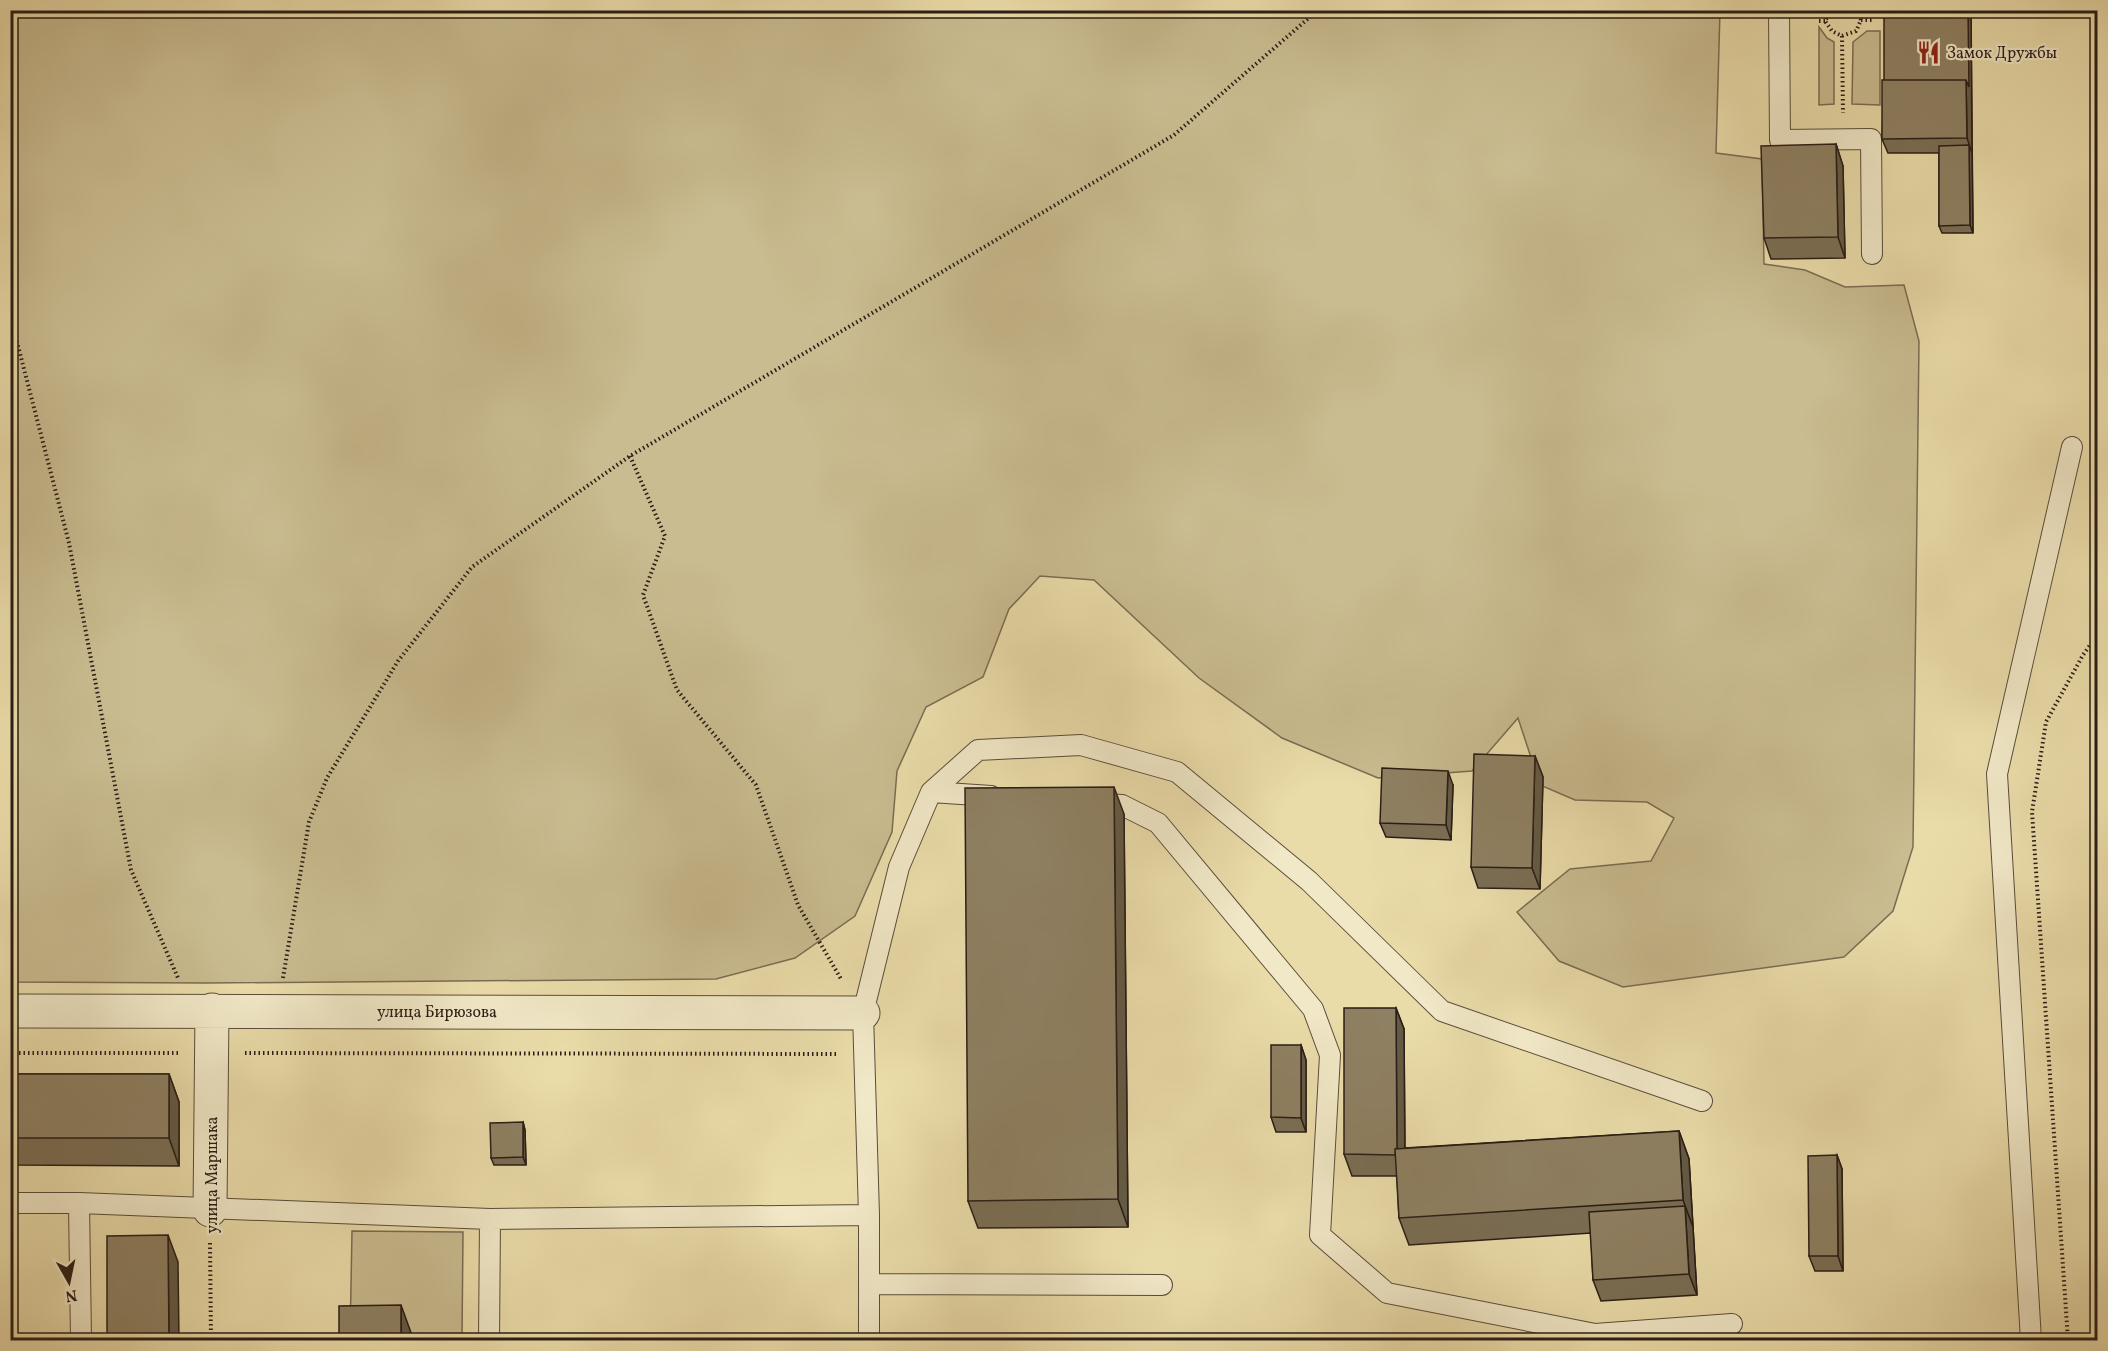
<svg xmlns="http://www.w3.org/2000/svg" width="2108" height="1351" viewBox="0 0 2108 1351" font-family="Vollkorn,serif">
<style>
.green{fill:#c9bc90;stroke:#7a6c53;stroke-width:1.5}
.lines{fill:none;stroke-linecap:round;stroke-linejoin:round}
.service-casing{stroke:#5a4d3b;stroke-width:22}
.minor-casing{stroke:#5a4d3b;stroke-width:35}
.path{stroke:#2a1d16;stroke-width:4;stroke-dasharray:1.5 3;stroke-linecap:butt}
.service{stroke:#f1e8c7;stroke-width:20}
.minor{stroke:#f1e8c7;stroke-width:33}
.wall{fill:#7a6e54;stroke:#2a1d16;stroke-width:1.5}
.shaded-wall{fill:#635a45;stroke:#2a1d16;stroke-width:1.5}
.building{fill:#8e8062;stroke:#2a1d16;stroke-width:1.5}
.labels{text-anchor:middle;stroke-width:4.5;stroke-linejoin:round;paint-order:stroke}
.poi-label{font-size:16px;fill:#2a1d16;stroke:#f1e8c7;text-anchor:start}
.street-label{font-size:16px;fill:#2a1d16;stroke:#f1e8c7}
</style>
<rect width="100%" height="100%" fill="#eadca9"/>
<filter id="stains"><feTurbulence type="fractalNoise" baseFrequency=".00333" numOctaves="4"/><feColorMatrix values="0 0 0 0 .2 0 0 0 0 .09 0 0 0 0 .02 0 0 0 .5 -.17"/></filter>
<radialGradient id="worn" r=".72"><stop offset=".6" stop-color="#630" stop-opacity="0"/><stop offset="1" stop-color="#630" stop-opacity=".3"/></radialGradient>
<path class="green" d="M11,11H1720L1716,153L1762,159L1764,264L1805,270L1845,287L1904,285L1919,341L1913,847L1893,911L1844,957L1623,987L1559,961L1517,912L1570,869L1651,861L1674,818L1647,802L1575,800L1540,785L1518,718L1472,771L1378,778L1282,738L1199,678L1094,580L1040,576L1009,609L983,677L926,707L897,771L892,832L855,916L795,958L716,979L207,983L11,982Z
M1819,27L1827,38L1834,42V104L1819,105Z
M1867,31H1880V105L1852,104L1853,42Z
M352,1231L463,1232L462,1340H350Z"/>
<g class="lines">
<defs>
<path id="service" d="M1779,10L1780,140L1871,139L1872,254
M931,792L991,796
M1095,803L1122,805L1158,823L1313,1009L1330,1055L1320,1235L1387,1293L1595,1334L1732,1324
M10,1203H79L490,1219L489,1340
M79,1203L81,1340
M869,1215L863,1013L899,867L931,792L978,750L1081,745L1177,772L1309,881L1442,1011L1702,1101
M490,1219L869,1215V1340
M869,1284L1162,1285
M2031,1340L1997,774L2072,447"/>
<path id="minor" d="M10,1011L863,1013
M210,1210L212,1010"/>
</defs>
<use href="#service" class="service-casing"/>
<use href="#minor" class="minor-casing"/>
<path class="path" d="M1831,10L1825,21L1832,31L1842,36L1856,31L1861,20L1857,10
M1861,20H1874
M1819,21H1825
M1842,36L1843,113
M10,315L69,543L131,870L178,978
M630,456L665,536L643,595L677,690L756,785L798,905L841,979
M283,978L309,822L327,778L398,661L472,567L630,456L1174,135L1318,10
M10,1053H178
M245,1053L838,1054
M210,1243L211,1340
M2068,1340L2032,812L2046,722L2083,655L2098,634"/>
<use href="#service" class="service"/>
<use href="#minor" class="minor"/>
</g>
<path class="wall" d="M1971,10L1973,233H1942L1939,226V153H1888L1882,139L1884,80Z
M1836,144L1843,166L1845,258L1771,259L1764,238Z
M1535,756L1543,777L1540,889L1478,888L1471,867Z
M1453,785L1451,840L1386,837L1380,823Z
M1124,814L1128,1227L978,1228L968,1201Z
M1396,1008L1404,1029L1405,1148L1679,1131L1689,1159L1697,1295L1601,1301L1593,1280L1591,1233L1409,1245L1399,1218L1397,1176H1352L1344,1154Z
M1301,1045L1306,1060V1132H1276L1271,1117Z
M10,1074H169L179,1102V1166L10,1165Z
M523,1122L525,1130L526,1165H494L491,1158Z
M1837,1155L1842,1169L1843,1271H1815L1809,1256Z"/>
<path class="shaded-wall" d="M1968,10H1971L1972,153L1967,138L1966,80Z
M1836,144L1843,166L1845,258L1838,237Z
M1969,145L1972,153L1973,233L1970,225Z
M1535,756L1543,777L1540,889L1532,868Z
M1448,771L1453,785L1451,840L1446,825Z
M1114,787L1124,814L1128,1227L1118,1199Z
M1396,1008L1404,1029L1405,1176L1397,1155Z
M1301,1045L1306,1060V1132L1301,1118Z
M169,1074L179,1102V1166L169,1138Z
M523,1122L525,1130L526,1165L523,1157Z
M1679,1131L1689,1159L1693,1227L1683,1200Z
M1837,1155L1842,1169L1843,1271L1838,1256Z
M1685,1206L1693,1227L1697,1295L1689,1274Z
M168,1235L178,1262L179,1341H169Z
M401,1305L414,1341H401Z"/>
<path class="building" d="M1884,10H1968L1969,87L1966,80H1884Z
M1882,80H1966L1967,138L1882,139Z
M1836,144L1838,237L1764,238L1761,146Z
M1969,145L1970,225L1939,226V146Z
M1474,754L1535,756L1532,868L1471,867Z
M1382,768L1448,771L1446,825L1380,823Z
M1114,787L1118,1199L968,1201L965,788Z
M1344,1008H1396L1397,1148L1395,1149V1155L1344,1154Z
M1271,1045H1301V1118L1271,1117Z
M10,1074H169V1138H10Z
M523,1122V1157L491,1158L490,1123Z
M1679,1131L1683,1200L1399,1218L1395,1149Z
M1837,1155L1838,1256H1809L1808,1156Z
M1685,1206L1689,1274L1593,1280L1589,1212Z
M168,1235L169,1341H107V1236Z
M401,1305V1341H339V1306Z
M1357,1339L1479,1340V1341H1357Z"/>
<defs>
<symbol id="restaurant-bare" viewBox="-9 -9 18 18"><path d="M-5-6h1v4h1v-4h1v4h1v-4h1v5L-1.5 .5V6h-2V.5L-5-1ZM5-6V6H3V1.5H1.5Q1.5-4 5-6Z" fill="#8f2418" stroke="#f1e8c7" stroke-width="2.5" paint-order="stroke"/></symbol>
</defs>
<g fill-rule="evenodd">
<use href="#restaurant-bare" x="1912" y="36" width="33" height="33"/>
</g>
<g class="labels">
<g class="poi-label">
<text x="1947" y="58">Замок Дружбы</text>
</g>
<g class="street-label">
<text x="437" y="1017">улица Бирюзова</text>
<text transform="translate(211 1175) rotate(-90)" y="6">улица Маршака</text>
</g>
</g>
<rect width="2108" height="1351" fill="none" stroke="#eadca9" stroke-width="36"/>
<rect x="12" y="12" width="2084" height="1327" fill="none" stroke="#2a1d16" stroke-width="3"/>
<rect x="18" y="18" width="2072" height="1315" fill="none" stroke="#2a1d16" stroke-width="1.5"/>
<g transform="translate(69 1282) rotate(171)" stroke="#f1e8c7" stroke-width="4.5" paint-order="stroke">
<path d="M0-4.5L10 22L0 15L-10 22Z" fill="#2a1d16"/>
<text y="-9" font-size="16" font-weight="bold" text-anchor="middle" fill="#2a1d16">N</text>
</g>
<rect width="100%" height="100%" filter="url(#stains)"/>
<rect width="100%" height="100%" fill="url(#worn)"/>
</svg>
